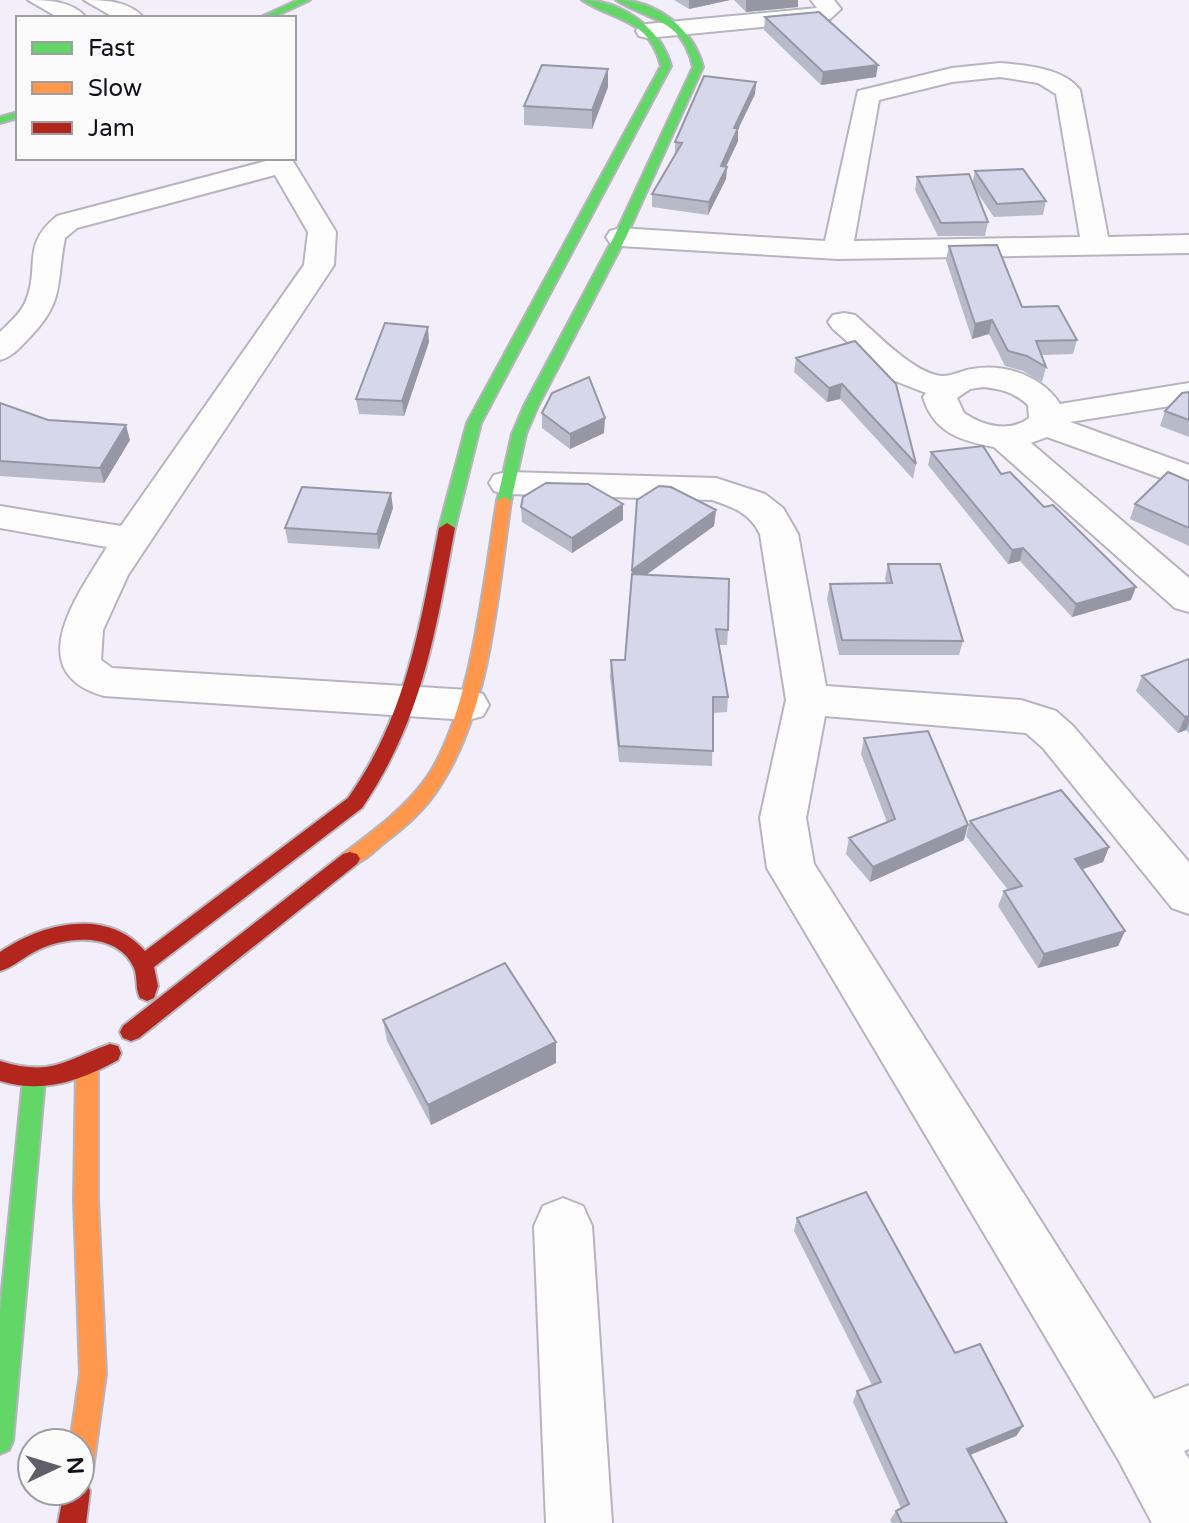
<svg xmlns="http://www.w3.org/2000/svg" width="1189" height="1523" viewBox="0 0 1189 1523" font-family="'Varela Round',sans-serif">
<style>
.lines{fill:none;stroke-linecap:round;stroke-linejoin:round}
.street-casing{stroke:#b7b4be;stroke-width:4}
.fast-casing{stroke:#b7b4be;stroke-width:4}
.slow-casing{stroke:#b7b4be;stroke-width:4}
.jam-casing{stroke:#b7b4be;stroke-width:4}
.street{fill:#fdfdfe;fill-rule:evenodd}
.fast{fill:#63d668;fill-rule:evenodd}
.slow{fill:#ff974d;fill-rule:evenodd}
.jam{fill:#b3261e;fill-rule:evenodd}
.wall{fill:#b8b9c9}
.shaded-wall{fill:#9696a4}
.building{fill:#d6d7ea;stroke:#9696a4;stroke-width:2}
</style>
<rect width="100%" height="100%" fill="#f2effa"/>
<g class="lines">
<defs>
<path id="street" d="M28,0C49,0 72,1 87,18H59Z
M84,0C106,0 129,1 144,18H115Z
M811,0H834L841,9L830,19L822,21L647,38L639,36L636,31L639,26L647,24L817,8Z
M1000,63C1025,65 1064,68 1080,90L1108,237L1189,235V253L838,259L620,246L610,243L606,237L610,231L620,228L825,241L858,91L952,68ZM1000,77L1038,83L1056,94L1080,237L854,241L879,100L952,82Z
M265,158H291L336,232L334,265L128,575L103,630L101,660L112,668L468,690L483,694L489,705L483,716L468,720L104,696C19,672 79,593 107,547L0,528V506L121,526L304,265L308,232L275,175L77,228L65,238C56,283 65,301 30,337C20,347 14,356 0,360V332C9,323 20,314 25,303C41,267 20,246 57,216L266,161Z
M844,313L855,315C876,333 914,374 942,376C950,377 963,370 972,369C1005,363 1042,376 1060,404L1189,383V403L1070,422L1189,465V488L1047,437L1031,443L1189,578V612L1175,608L994,447C961,441 933,432 923,397L926,393L890,379L833,329L828,322L833,315ZM983,387C1001,389 1014,392 1028,405L1029,418C1009,433 983,426 964,413L957,398L970,389Z
M507,472L716,478L765,494L783,508L798,534L826,686L1021,700L1056,711L1073,726L1189,862V914L1172,908L1043,748L1026,733L825,716L806,818L814,864L1154,1399L1189,1385V1449L1184,1451L1189,1459V1523H1152L1118,1459L767,868L760,818L786,700L760,534C750,513 733,507 712,500L507,494L494,491L489,483L494,475Z
M563,1198L583,1206L592,1226L612,1523H546L534,1226L543,1206Z"/>
<path id="fast" d="M298,0H310L272,18H259Z
M582,0C621,0 661,28 671,66L481,423L455,528L447,533L442,531L439,528L467,423L661,66C649,18 616,22 582,0Z
M616,0C656,0 693,28 703,67L626,237L538,406L526,434L511,501L504,505L497,501L512,434L524,406L614,237L693,67C682,18 651,22 616,0Z
M18,112V118L0,123V117Z
M34,1069L42,1072L45,1079L13,1441L9,1450L0,1454V1310L23,1079L26,1072Z"/>
<path id="slow" d="M504,497L511,501C498,591 491,708 440,786C426,809 406,826 384,843C373,852 358,869 343,864L340,859L343,854C373,831 403,810 425,780C471,716 484,579 497,501Z
M87,1057L95,1060L98,1067V1200L106,1374L93,1469L89,1478L80,1482V1443H70L80,1374L74,1200L76,1067L79,1060Z"/>
<path id="jam" d="M447,523L455,528C435,633 423,718 362,808L154,967L158,986L154,998L147,1001L140,998C135,989 138,978 134,968C118,932 67,936 38,950C25,956 14,967 0,971V952C42,923 107,907 145,951L348,798C407,715 420,625 439,528Z
M350,852L357,854L360,859L357,864L139,1038L131,1041L123,1038L120,1032L123,1026L343,854Z
M110,1044L118,1046L121,1053L118,1060C80,1081 43,1094 0,1081V1061C52,1077 65,1060 110,1044Z
M80,1479L86,1482L90,1491L86,1523H58L64,1491H80Z"/>
</defs>
<use href="#street" class="street-casing"/>
<use href="#fast" class="fast-casing"/>
<use href="#slow" class="slow-casing"/>
<use href="#jam" class="jam-casing"/>
<use href="#street" class="street"/>
<use href="#fast" class="fast"/>
<use href="#slow" class="slow"/>
<use href="#jam" class="jam"/>
</g>
<path class="wall" d="M674,0H730L689,9Z
M734,0H798V7L746,12Z
M765,17L876,77L821,85L764,30Z
M608,69V87L592,129L524,125V106Z
M756,82L755,94L738,128V141L726,167H727L726,179L708,215L652,207V194L675,155V142Z
M975,171L1046,201L1043,215L994,217L974,188L988,222L985,236H938L915,190L917,177L972,184Z
M949,246L1022,307L1077,340L1073,354L1042,355L1046,367L1042,382L1023,371L1005,366L989,334L972,339L946,260Z
M429,342L404,416L359,414L356,399Z
M796,358L896,384L916,464L913,479L840,399L827,402L794,372Z
M1189,392V437L1160,426L1165,411Z
M0,403L48,420L130,440L104,483L0,476Z
M542,413L604,433L570,449L542,428Z
M931,452L1001,474L1131,600L1072,617L1020,561L1008,564L928,465Z
M1189,481V546L1130,519L1135,504Z
M637,500L716,510L714,526L646,575L728,630L727,645H719L728,697L727,712L713,713L712,766L619,762L610,676L611,660H625Z
M521,507L623,520L572,553L522,522Z
M393,508L379,549L288,543L285,528Z
M888,564L963,641L959,655H839L827,599L830,584H886L885,578Z
M1189,659V733L1186,730L1178,733L1136,691L1142,676Z
M864,738L964,840L870,882L846,854L849,838L887,822L861,754Z
M970,821L1109,847L1103,862L1082,869L1125,931L1118,946L1038,968L998,906L1004,891L1008,890L966,836Z
M383,1020L556,1063L431,1125L387,1041Z
M797,1218L955,1353L1023,1426L1016,1436L970,1455L1007,1523H892L890,1520L896,1511L901,1508L853,1402L857,1391L872,1385L794,1231Z"/>
<path class="shaded-wall" d="M689,0H730L689,9Z
M746,0H798V7L746,12Z
M878,65L876,77L821,85L823,72Z
M608,69V87L592,129V110Z
M756,82L755,94L733,140L734,128Z
M738,128V141L720,179L721,166Z
M727,167L726,179L708,215L709,202Z
M992,320L989,334L972,339L975,324Z
M428,327L429,342L404,416L402,401Z
M842,384L840,399L827,402L829,388Z
M605,418L604,433L570,449V434Z
M126,425L130,440L104,483L100,468Z
M391,493L393,508L379,549L377,534Z
M623,504V520L572,553V538Z
M716,510L714,526L632,585V570Z
M1023,548L1020,561L1008,564L1012,550Z
M1136,587L1131,600L1072,617L1076,604Z
M1189,716V723L1186,730L1178,733L1185,717Z
M968,825L964,840L870,882L873,867Z
M1109,847L1103,862L1069,874L1075,859Z
M1125,931L1118,946L1038,968L1044,954Z
M556,1042V1063L431,1125L428,1105Z
M1023,1426L1016,1436L960,1459L967,1449Z"/>
<path class="building" d="M819,12L878,65L823,72L765,17Z
M542,65L608,69L592,110L524,106Z
M704,76L756,82L734,128H738L721,166L727,167L709,202L652,194L682,143L675,142Z
M1023,169L1046,201L997,204L975,171Z
M969,174L988,222L941,223L917,177Z
M997,245L1022,307L1058,306L1077,340L1036,341L1046,367L1027,356L1008,351L992,320L975,324L949,246Z
M385,323L428,327L402,401L356,399Z
M855,341L896,384L916,464L842,384L829,388L796,358Z
M589,377L605,418L570,434L542,413L552,393Z
M1189,392V420L1165,411L1182,393Z
M0,403L48,420L126,425L100,468L0,461Z
M983,446L1001,474L1010,472L1044,507L1053,505L1136,587L1076,604L1023,548L1012,550L931,452Z
M1168,472L1189,481V528L1135,504Z
M546,483L588,484L623,504L572,538L521,507L523,497Z
M659,486L671,487L716,510L632,570L637,500Z
M302,487L391,493L377,534L285,528Z
M888,564H940L963,641L842,640L830,584L892,583Z
M632,574L729,579L728,630L716,629L728,697H713V751L619,746L611,660H625Z
M1189,659V716L1185,717L1142,676Z
M928,731L968,825L873,867L849,838L895,819L864,738Z
M1061,790L1109,847L1075,859L1125,931L1044,954L1004,891L1022,886L970,821Z
M505,963L556,1042L428,1105L383,1020Z
M866,1192L955,1353L980,1344L1023,1426L967,1449L1007,1523H902L896,1511L909,1504L857,1391L881,1382L797,1218Z"/>
<rect x="16" y="16" width="280" height="144" fill="#fbfbfb" stroke="#9e9da0" stroke-width="2"/>
<rect x="32" y="42" width="40" height="12" fill="#63d668" stroke="#9e9da0" stroke-width="2"/>
<text x="88" y="56" font-size="24" fill="#121018">Fast</text>
<rect x="32" y="82" width="40" height="12" fill="#ff974d" stroke="#9e9da0" stroke-width="2"/>
<text x="88" y="96" font-size="24" fill="#121018">Slow</text>
<rect x="32" y="122" width="40" height="12" fill="#b3261e" stroke="#9e9da0" stroke-width="2"/>
<text x="88" y="136" font-size="24" fill="#121018">Jam</text>
<g transform="translate(56 1467) rotate(86)"><circle r="38" fill="#fbfbfb" stroke="#9e9da0" stroke-width="2"/>
<path d="M0-6L14 30L0 20L-14 30Z" fill="#605e67"/>
<text y="-12" font-size="22" font-weight="bold" text-anchor="middle" fill="#121018">N</text>
</g>
</svg>
